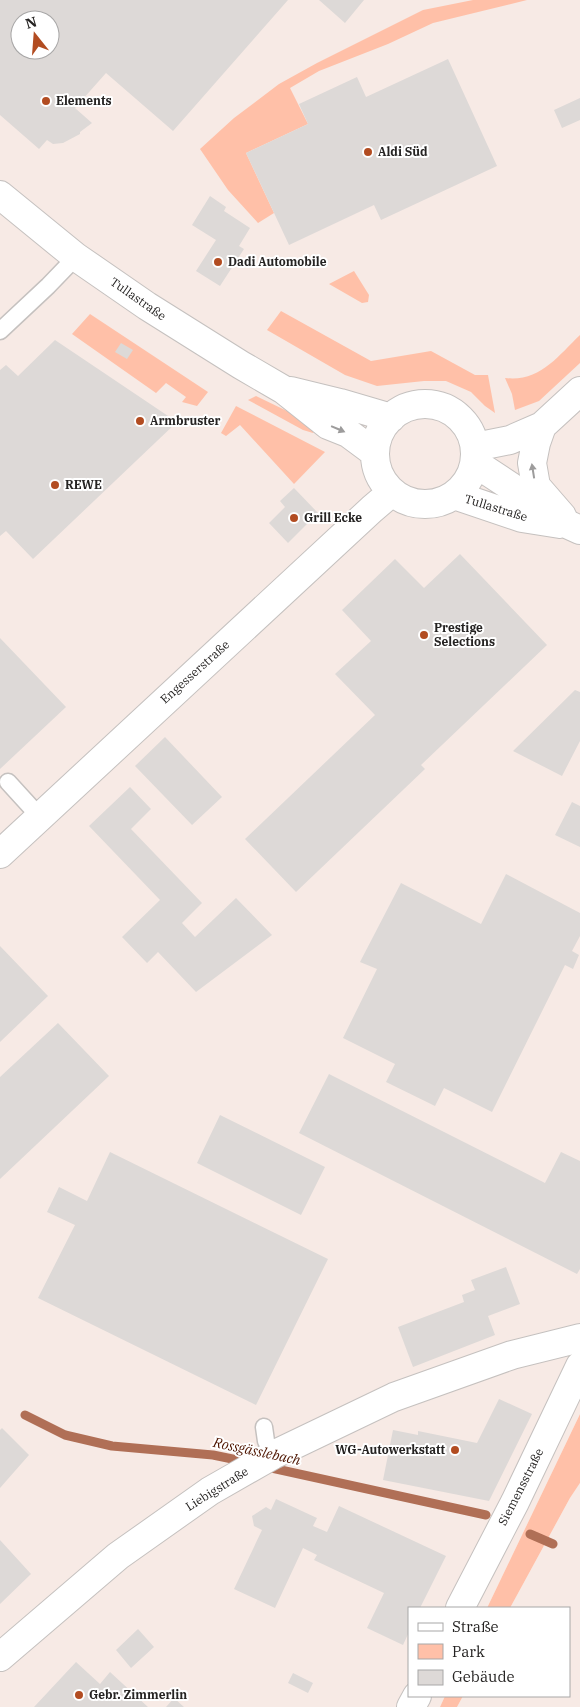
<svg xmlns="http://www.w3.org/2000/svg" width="580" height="1707" viewBox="0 0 580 1707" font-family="'IBM Plex Serif',serif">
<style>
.built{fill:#f7eae5;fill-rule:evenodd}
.green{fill:#ffc0a8}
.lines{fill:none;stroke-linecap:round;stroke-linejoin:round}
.stream{stroke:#b06f56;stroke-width:9}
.building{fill:#ddd9d7;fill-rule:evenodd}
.service-casing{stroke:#c5c1bf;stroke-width:19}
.minor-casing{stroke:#c5c1bf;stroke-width:30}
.tertiary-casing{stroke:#c5c1bf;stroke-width:30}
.service{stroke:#fff;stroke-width:16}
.minor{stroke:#fff;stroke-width:28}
.tertiary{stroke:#fff;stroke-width:28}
.oneway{fill:#9d9c9c}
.poi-dot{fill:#b24c21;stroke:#fff;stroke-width:2}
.labels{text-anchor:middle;stroke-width:4;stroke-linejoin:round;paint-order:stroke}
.poi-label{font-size:12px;font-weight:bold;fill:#252322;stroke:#fff;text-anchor:start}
.street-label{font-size:12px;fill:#252322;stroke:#fff}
.water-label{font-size:14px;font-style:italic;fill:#4e1500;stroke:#fff}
</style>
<rect width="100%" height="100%" fill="#fdf8f6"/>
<path class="built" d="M0,0H580V1414L487,1608H409V1696H445L440,1707H0ZM20,20H50V50H20Z
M580,1483V1707H457L463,1696H569V1608H510L570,1498Z"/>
<path class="green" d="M473,0H527L433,23L388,44L319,71L290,88L308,124L246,153L274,213L258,223L228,190L200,149L234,118L279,84L317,63L423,10Z
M354,271L369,295L368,302L362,303L329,284Z
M281,311L371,361L431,351L475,375H488L495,413L485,406L471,392L446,381H424L377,386L345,375L267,330Z
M90,314L208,392L197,406L182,402L186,397L166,383L156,393L72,334Z
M580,335V363L539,401L515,410L512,394L505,378C540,382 557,357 580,335Z
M256,396L318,426L313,433L303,430L248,400Z
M236,406L325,452L294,484L240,425L226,436L221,433Z
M580,1414V1483L570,1498L510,1608H487Z
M445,1696H463L457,1707H440Z"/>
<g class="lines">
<path class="stream" d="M25,1415L65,1435L112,1446L213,1455L247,1462
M267,1467L486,1515
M530,1534L553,1544"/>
</g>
<path class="building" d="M0,0H288L173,131L106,73L75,108L92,123L80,132V134L63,143L53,144L47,140L39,149L0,115ZM20,20H50V50H20Z
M319,0H364L345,23Z
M448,59L497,166L381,220L374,205L289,245L246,153L308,124L299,104L357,77L366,97Z
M580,98V120L562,128L554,110Z
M210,196L226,207L224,211L250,228L239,246L244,249L220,286L196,271L216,240L192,225Z
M55,340L177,422L33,559L6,531L0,536V370L6,365L18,376Z
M121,343L133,350L127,359L115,352Z
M294,488L318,513L288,543L269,523L285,507L280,501Z
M460,554L547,645L421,765L425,769L296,892L245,839L375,715L335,674L371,641L342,610L395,559L424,588Z
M0,638L66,707L0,769Z
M575,690L580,692V741L562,776L513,751Z
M165,737L222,797L192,825L135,766Z
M130,787L151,809L131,829L202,903L182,923L195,937L236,898L272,935L196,992L158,952L147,963L122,937L160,900L89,826Z
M572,802L580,806V847L555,835Z
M506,874L580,913V936L572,951L579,955L573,969L565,965L492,1112L444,1088L435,1106L386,1082L395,1064L343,1038L377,969L360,962L401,883L481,924Z
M0,946L48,996L0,1042Z
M58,1023L109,1076L0,1179V1077Z
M329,1074L545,1183L561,1152L580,1161V1269L577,1274L299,1133Z
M220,1115L325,1167L301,1215L197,1163Z
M110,1152L328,1259L256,1405L38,1298L75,1225L47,1212L59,1187L87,1201Z
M506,1267L520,1304L488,1316L495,1335L413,1367L398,1327L464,1302L462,1295L475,1290L471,1280Z
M499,1399L532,1414L489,1501L383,1480L393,1430L418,1435V1431L477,1443Z
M2,1428L29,1455L0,1488V1430Z
M276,1499L317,1518L313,1526L327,1532L339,1506L446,1556L420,1608H409V1632L403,1645L367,1628L384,1593L314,1560L317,1555L303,1548L275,1608L234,1589L262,1530L254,1526L252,1516L266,1507L271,1510Z
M0,1540L31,1574L0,1604Z
M138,1629L154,1647L131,1668L116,1650Z
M76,1662L100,1684L110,1672L148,1707H34Z
M293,1673L313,1683L308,1693L288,1683Z
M174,1698L184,1707H166Z"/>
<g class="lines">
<defs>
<path id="service" d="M0,331L48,286L76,257
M8,782L39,816
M264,1427L266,1441L273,1455"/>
<path id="minor" d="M475,447L510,440L542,426
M562,516L536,486L532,463L536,443L542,426L580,391
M460,1608L515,1502L580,1366
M0,1657L118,1556L210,1491L273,1455L394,1397L512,1355L580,1338
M411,1707L417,1696"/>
<path id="tertiary" d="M0,195L76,257L147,306L241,365L284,390L328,425L348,433L375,453
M291,391L340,403L391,418
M375 454a50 50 0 1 1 100 0a50 50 0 1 1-100 0Z
M475,463L569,525L580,530
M454,495L522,518L560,524
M0,854L372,509L392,492"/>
</defs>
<use href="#service" class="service-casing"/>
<use href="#minor" class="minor-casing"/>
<use href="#tertiary" class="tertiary-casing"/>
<use href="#service" class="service"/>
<use href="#minor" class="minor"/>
<use href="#tertiary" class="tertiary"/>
</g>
<defs><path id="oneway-solid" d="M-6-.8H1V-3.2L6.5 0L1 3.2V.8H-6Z" transform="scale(1.25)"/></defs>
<g class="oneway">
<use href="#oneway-solid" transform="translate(338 429) rotate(23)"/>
<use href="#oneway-solid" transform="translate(533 471) rotate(-99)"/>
</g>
<g class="poi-dot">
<circle cx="46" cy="101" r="5"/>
<circle cx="368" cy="152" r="5"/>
<circle cx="218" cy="262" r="5"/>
<circle cx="140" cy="421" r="5"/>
<circle cx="55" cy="485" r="5"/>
<circle cx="294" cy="518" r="5"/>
<circle cx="424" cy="635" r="5"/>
<circle cx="455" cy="1450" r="5"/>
<circle cx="79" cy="1695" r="5"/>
</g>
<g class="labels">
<g class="poi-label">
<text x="56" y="105">Elements</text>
<text x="378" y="156">Aldi Süd</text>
<text x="228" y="266">Dadi Automobile</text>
<text x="150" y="425">Armbruster</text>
<text x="65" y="489">REWE</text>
<text x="304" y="522">Grill Ecke</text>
<text x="434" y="632">Prestige<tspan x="434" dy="14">Selections</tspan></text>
<text x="445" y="1454" text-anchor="end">WG-Autowerkstatt</text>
<text x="89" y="1699">Gebr. Zimmerlin</text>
</g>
<g class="street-label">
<text transform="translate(138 299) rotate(35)" y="4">Tullastraße</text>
<text transform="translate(496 508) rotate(17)" y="4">Tullastraße</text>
<text transform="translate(195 672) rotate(-42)" y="4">Engesserstraße</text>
<text transform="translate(521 1487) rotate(-63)" y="4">Siemensstraße</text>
<text transform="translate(217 1489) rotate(-32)" y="4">Liebigstraße</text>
</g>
<g class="water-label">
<text transform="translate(257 1451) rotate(12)" y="5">Rossgässlebach</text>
</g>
</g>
<rect x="408" y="1607" width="162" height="90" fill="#ffffff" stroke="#a8a7a7"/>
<rect x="418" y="1623" width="25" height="8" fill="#ffffff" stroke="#a8a7a7"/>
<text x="452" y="1632" font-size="15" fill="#252322">Straße</text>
<rect x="418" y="1644" width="25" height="15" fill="#ffc0a8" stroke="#a8a7a7"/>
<text x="452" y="1657" font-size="15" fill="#252322">Park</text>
<rect x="418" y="1670" width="25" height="15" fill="#ddd9d7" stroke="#a8a7a7"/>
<text x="452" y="1682" font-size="15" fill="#252322">Gebäude</text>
<g transform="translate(35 35) rotate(343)"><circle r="24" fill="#ffffff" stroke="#a8a7a7"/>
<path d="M0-4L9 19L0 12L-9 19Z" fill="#b24c21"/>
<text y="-8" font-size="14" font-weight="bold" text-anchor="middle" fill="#252322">N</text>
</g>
</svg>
